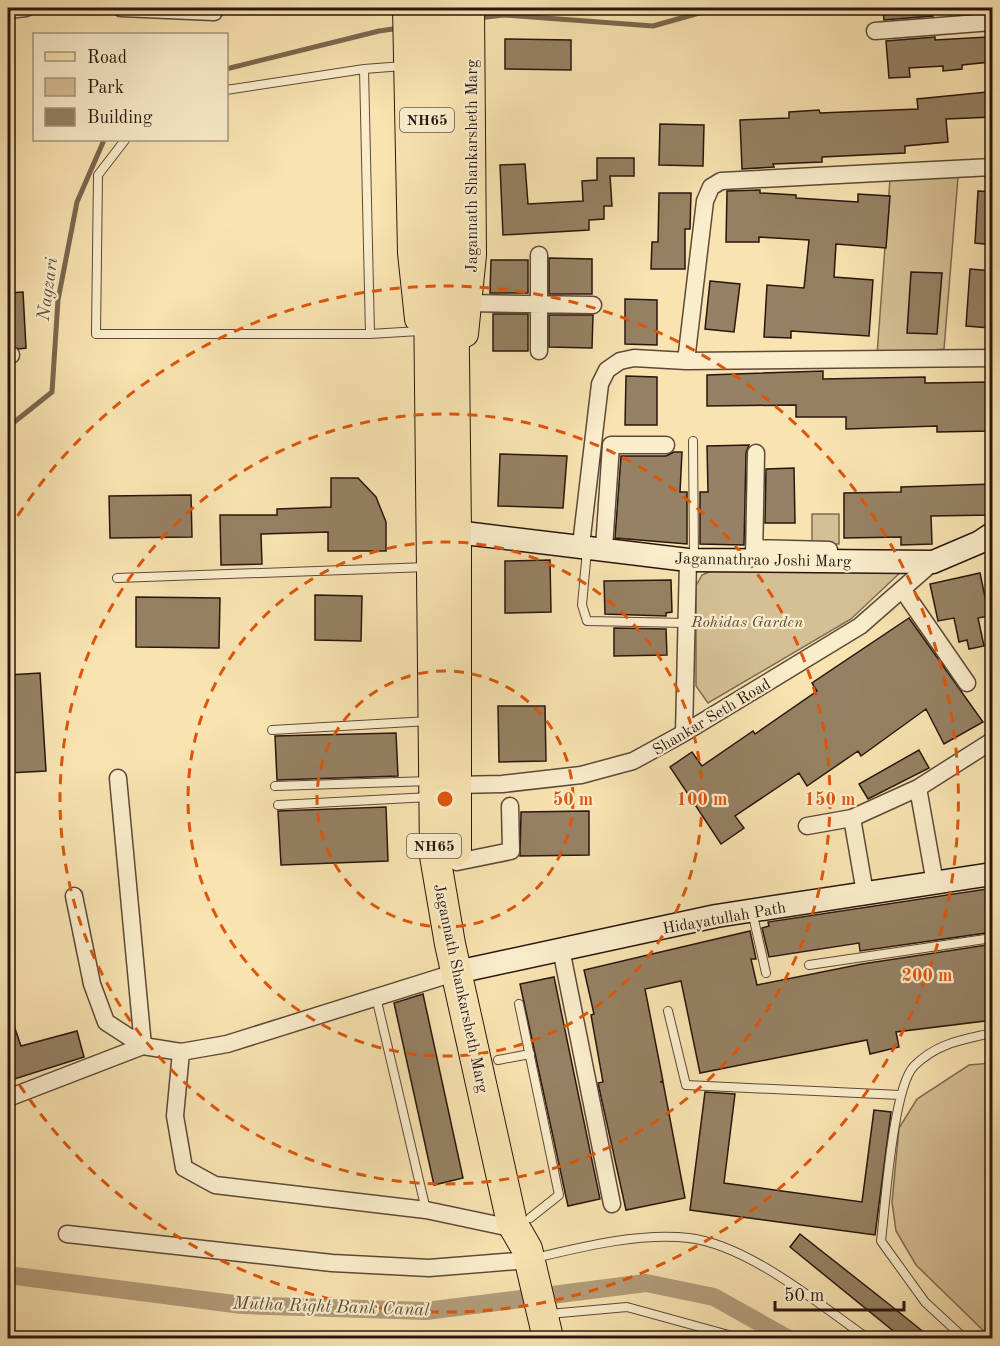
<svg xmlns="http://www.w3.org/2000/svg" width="1000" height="1346" viewBox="0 0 1000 1346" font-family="'Old Standard TT',serif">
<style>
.park{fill:#d5c095;stroke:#7f6b52;stroke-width:1.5}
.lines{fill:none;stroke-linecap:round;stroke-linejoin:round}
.stream{stroke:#7b674f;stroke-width:5}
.canal{stroke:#b29d7a;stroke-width:18}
.building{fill:#958163;stroke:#29160f;stroke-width:1.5}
.lane-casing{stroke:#5d4938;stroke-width:10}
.street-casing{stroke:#5d4938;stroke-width:19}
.secondary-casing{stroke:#29160f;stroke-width:25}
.primary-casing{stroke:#29160f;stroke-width:28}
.highway-casing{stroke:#29160f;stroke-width:32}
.lane{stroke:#faedcc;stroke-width:8}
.street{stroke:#faedcc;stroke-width:16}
.secondary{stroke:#faedcc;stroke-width:22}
.primary{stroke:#f8e3b1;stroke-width:26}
.highway{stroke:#f8e3b1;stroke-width:30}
.ring{fill:none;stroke:#de560c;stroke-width:3;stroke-dasharray:10 8}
.labels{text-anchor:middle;stroke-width:4.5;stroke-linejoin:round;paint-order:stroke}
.shield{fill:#faedcc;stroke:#685648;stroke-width:1.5}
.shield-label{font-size:15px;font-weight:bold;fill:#29160f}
.street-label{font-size:16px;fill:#29160f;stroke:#faedcc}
.park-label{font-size:16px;font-style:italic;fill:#5d4937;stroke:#faedcc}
.water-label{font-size:18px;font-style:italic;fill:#604c3a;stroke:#faedcc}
.centre{fill:#de560c;stroke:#faedcc;stroke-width:3}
.ring-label{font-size:18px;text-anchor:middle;font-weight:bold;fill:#de560c;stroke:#faedcc;stroke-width:4.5;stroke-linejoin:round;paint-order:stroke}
</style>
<rect width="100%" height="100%" fill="#f8e3b1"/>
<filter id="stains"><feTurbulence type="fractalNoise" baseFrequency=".00333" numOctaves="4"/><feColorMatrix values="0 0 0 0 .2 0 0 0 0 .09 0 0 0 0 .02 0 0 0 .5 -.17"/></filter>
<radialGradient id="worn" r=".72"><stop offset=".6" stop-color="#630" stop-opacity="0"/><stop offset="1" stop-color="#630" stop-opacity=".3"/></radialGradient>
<path class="park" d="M958,177L944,349L877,355L890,179Z
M812,514H839V544H812Z
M904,569L851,619L708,703L696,686V586L702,575L711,571Z
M992,1063V1338H991L916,1265L896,1231L892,1202L899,1128L917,1099L969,1065Z"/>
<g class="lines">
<path class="stream" d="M478,18L504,15L653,26L717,8
M226,69L379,31L400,28
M8,427L52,392L58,300L77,202L104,140"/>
<path class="canal" d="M8,1275L242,1305L426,1311L646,1283L714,1297L787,1338"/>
</g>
<path class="building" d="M883,8H932L933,16L884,20Z
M935,37V40L988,37L990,62L962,65V69L943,71V66L909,68L910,77L889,78L886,41Z
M505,39L571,40V70L505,69Z
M987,92L988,98H993V117L946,119L948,142L905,146V153L822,157V162L773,164L774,167L742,169L740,120L789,118V112L819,110L820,113L918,109L917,99Z
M660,124L704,125L703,166L659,165Z
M597,158H634V176H610L612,206H604V219L589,220V230L503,235L500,165L525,164L528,204L583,201L582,181L597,180Z
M760,190V193L796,195V198L858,202V194L890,196L886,248L836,244L834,277L873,280L869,336L791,331V338L764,337L767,285L804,288L809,240L759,237V242H726L727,191Z
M978,191L993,192V245L975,243Z
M659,193H691L690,229H685V269H651L652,242H658Z
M549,258L592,259V294H549Z
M491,260H528V293H490Z
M970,269L993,271L990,328L966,326Z
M911,272L942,273L937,334L907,333Z
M710,281L740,284L734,332L705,329Z
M23,292L26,348L19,349L8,345V293Z
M625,299L657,300V345L625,344Z
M493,314H528V351H493Z
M549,315H593L592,348L549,347Z
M823,371V379L925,377V383L993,382V431L937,432V426L846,429V417H796V405L707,406V375Z
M626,376L657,377V425H625Z
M749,445L746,453L744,545L700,544V492H708L707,446Z
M674,452H682L680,492H687V544L615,538L621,456H666Z
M500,454L567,456L563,508L498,506Z
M794,468L795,523H765L766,469Z
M331,478H358L376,497L386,522V551H328V532L261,534L262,564L221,565L220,515H277V509L331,507Z
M993,484V515L931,516L932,544L901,545V537L844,538V493L901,492V487Z
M191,495L192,537L110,538L109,496Z
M550,560L551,612L505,613V561Z
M980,573L989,616L978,618L984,646L969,649L967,640L959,642L954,618L938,621L930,584Z
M671,580L672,612L666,613V616L605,614L604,581Z
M315,595L362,596L361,641L315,640Z
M136,597L220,598L219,648L136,647Z
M909,618L983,722L944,744L926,709L861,756L858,751L807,786L799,773L735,816L744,828L721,844L670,767L692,752L702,766L753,731L755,734L817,691L812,683Z
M614,628L666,629L667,655L614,656Z
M40,673L46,771L8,773V675Z
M498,706H545L546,761L499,762Z
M396,733L398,776L277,780L275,736Z
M919,750L929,768L868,799L859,784Z
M386,807L388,861L281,865L278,811Z
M589,811V855L520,856L521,812Z
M993,888V932L860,951L859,943L769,957L762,928L769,926L768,922Z
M750,931L756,959H751L757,985L862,964L993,944V1020L896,1032L899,1047L870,1054L867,1040L700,1073L681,981L645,989L663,1081L660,1082H663L685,1198L626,1210L598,1083L603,1082L591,1015L594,1014L584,970Z
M554,977L600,1199L568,1206L520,984Z
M423,994L463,1178L434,1185L394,1003Z
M8,1014H10L21,1046L77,1031L84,1057L8,1081Z
M705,1092L735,1094L724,1183L862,1202L874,1110L891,1112L875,1235L690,1210Z
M800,1234L890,1305L931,1338H902L790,1247Z"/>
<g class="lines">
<defs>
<path id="lane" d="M364,69L370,334
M226,90L364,69L403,66
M125,140L98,175L96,334H370L419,331
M693,441L694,560
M587,550L582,605L587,621L686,623
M117,578L428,567
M272,730L429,721
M275,786L430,781
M278,805L430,797
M752,911L766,973
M809,965L992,938
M376,997L426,1210
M519,1004L559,1195L530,1218
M668,1011L686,1085L900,1095
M498,1060L530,1054
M535,1258C581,1247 641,1232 689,1238C748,1245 819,1304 867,1338
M549,1314L627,1307L736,1337
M964,1338L925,1302L881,1241C885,1208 893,1087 914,1066C937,1043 962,1040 992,1033"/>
<path id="street" d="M121,8L214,12
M8,10L26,8
M875,31L992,22
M539,255V351
M468,303L593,305
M8,355H11
M686,361L705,201L711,187L721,181L992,167
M581,545L600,384L607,370L620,361L634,358L686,361L992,358
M604,548L611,445H666
M754,548L829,550
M754,560L756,453
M902,589L967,683
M684,733L688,560
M454,785L502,784L581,775L633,761L684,733L860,626L933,562
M918,788L935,883
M852,818L865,893
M807,826L852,818L918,788L992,741
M457,862L511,851L510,806
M74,896L92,984L106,1022L143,1046L181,1052L227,1044L457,972
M561,949L612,1204
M181,1052L175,1116L184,1168L215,1185L426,1210L516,1229
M8,1098L143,1046L118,778
M67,1234L332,1263L429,1268L530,1260"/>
<path id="secondary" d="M456,532L688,560L933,562L980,542L992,534
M457,972L716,916L992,874"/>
<path id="primary" d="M406,8L411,253L418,319
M465,334L473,255L471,8"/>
<path id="highway" d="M426,8L435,856L450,944L512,1223L527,1249L548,1338
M450,8L456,532V851"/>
</defs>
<use href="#lane" class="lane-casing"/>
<use href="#street" class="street-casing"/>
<use href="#secondary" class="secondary-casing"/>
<use href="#primary" class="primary-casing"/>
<use href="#highway" class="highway-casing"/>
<use href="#lane" class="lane"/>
<use href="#street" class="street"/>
<use href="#secondary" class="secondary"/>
<use href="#primary" class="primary"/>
<use href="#highway" class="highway"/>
</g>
<g class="ring">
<circle cx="445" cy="799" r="128"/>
<circle cx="445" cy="799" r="257"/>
<circle cx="445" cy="799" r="385"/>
<path d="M8 531A513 513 0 1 1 8 1067"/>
</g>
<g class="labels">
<g class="shield">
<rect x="400" y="108" width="54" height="24" rx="4.5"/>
<rect x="407" y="834" width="54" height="24" rx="4.5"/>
</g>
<g class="shield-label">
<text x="427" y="125">NH65</text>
<text x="434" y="851">NH65</text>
</g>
<g class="street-label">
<text transform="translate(471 166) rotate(-90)" y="6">Jagannath Shankarsheth Marg</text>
<text transform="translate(763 559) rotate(1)" y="6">Jagannathrao Joshi Marg</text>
<text transform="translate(711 716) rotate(-31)" y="6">Shankar Seth Road</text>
<text transform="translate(724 917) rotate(-10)" y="6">Hidayatullah Path</text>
<text transform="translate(462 988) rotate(78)" y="6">Jagannath Shankarsheth Marg</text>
</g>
<g class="park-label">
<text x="747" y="627">Rohidas Garden</text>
</g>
<g class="water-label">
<text transform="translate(47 289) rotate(-82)" y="6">Nagzari</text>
<text transform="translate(331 1306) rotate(2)" y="6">Mutha Right Bank Canal</text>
</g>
</g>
<circle cx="445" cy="799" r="9" class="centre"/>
<g class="ring-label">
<text x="573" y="805">50 m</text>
<text x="702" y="805">100 m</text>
<text x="830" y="805">150 m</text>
<text x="927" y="981">200 m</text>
</g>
<rect width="1000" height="1346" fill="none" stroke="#f8e3b1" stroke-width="30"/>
<rect x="9" y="9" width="982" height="1328" fill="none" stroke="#29160f" stroke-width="3"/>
<rect x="15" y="15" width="970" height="1316" fill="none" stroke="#29160f" stroke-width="1.5"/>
<rect x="33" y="33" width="195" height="108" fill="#faedcc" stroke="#a69780" stroke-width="1.5"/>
<rect x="45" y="52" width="30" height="9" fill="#f8e3b1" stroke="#a69780" stroke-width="1.5"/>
<text x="87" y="63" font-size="18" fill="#29160f">Road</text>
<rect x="45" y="78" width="30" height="18" fill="#d5c095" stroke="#a69780" stroke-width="1.5"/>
<text x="87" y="93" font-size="18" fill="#29160f">Park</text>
<rect x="45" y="108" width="30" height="18" fill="#958163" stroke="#a69780" stroke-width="1.5"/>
<text x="87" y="123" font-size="18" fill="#29160f">Building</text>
<path d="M775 1301v9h129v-9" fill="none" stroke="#29160f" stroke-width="3"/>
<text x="784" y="1301" font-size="18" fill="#29160f" stroke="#faedcc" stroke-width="4.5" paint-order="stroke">50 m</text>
<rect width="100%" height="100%" filter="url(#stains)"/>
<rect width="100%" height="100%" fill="url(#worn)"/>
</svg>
